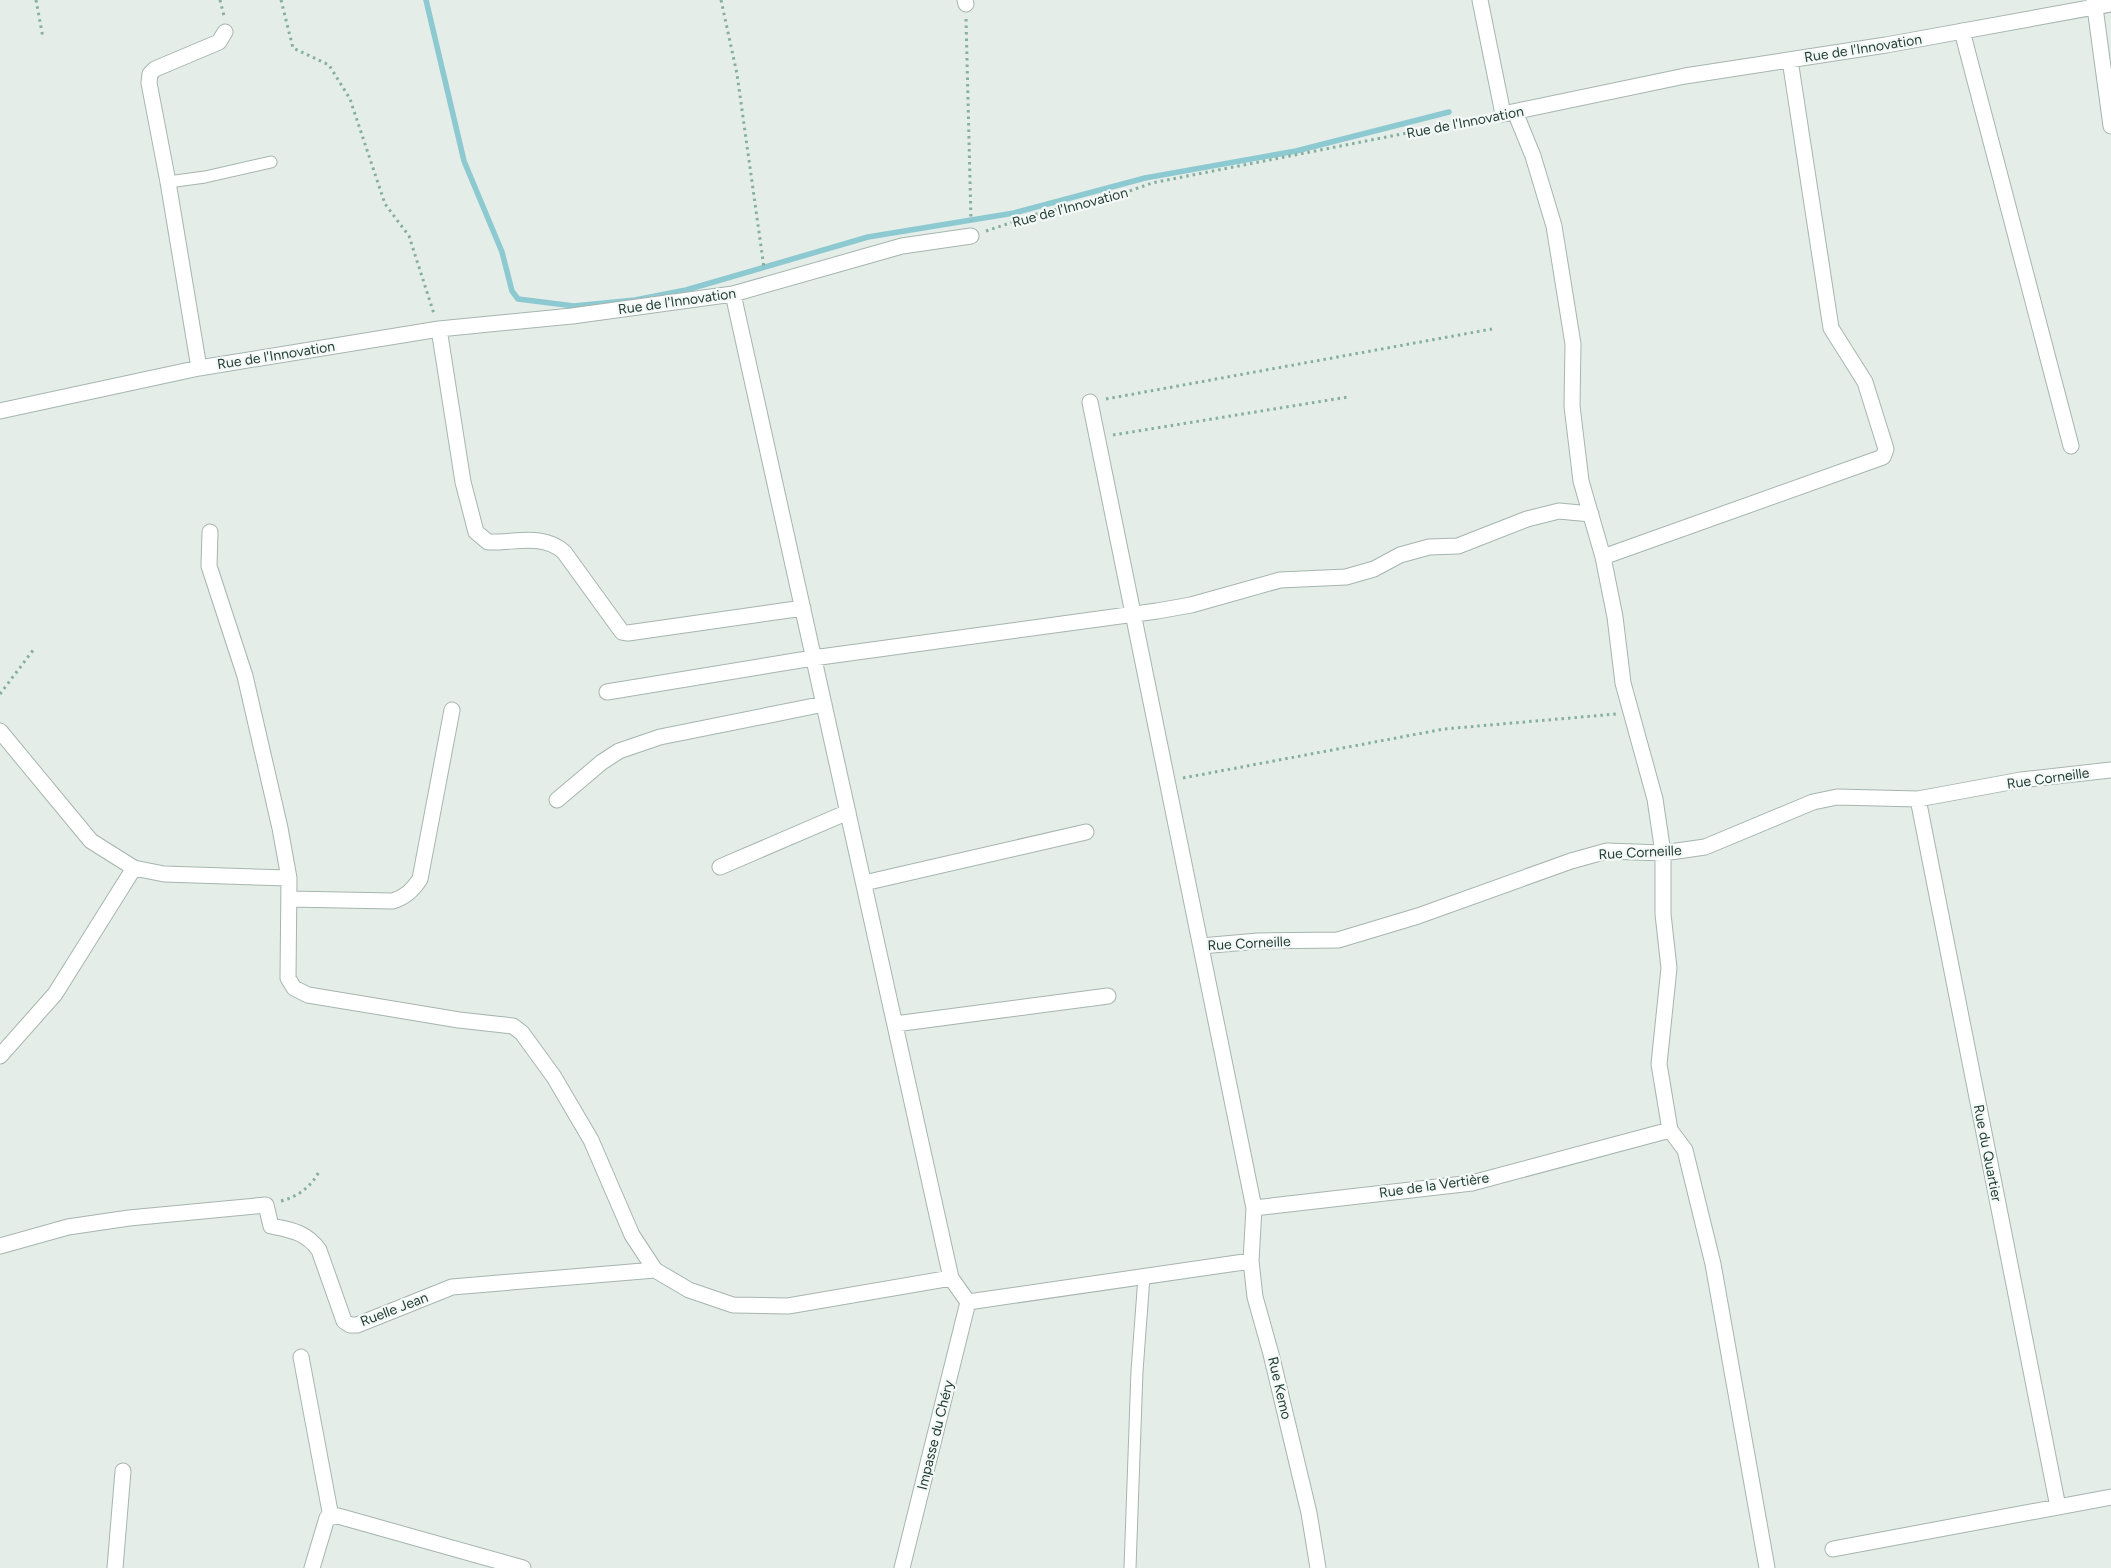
<svg xmlns="http://www.w3.org/2000/svg" width="2111" height="1568" viewBox="0 0 2111 1568" font-family="Figtree,sans-serif">
<style>
.lines{fill:none;stroke-linecap:round;stroke-linejoin:round}
.stream{stroke:#8dc9d0;stroke-width:5.5}
.lane-casing{stroke:#a6b5af;stroke-width:13}
.street-casing{stroke:#a6b5af;stroke-width:17}
.path{stroke:#85b0a1;stroke-width:3;stroke-dasharray:2.5 4;stroke-linecap:butt}
.lane{stroke:#fff;stroke-width:11}
.street{stroke:#fff;stroke-width:15}
.labels{text-anchor:middle;stroke-width:4.5;stroke-linejoin:round;paint-order:stroke}
.street-label{font-size:14px;fill:#233e36;stroke:#f4f9f7}
</style>
<rect width="100%" height="100%" fill="#e4ede8"/>
<g class="lines">
<path class="stream" d="M426,0L464,161L502,252L512,291L518,299L574,306L635,300L686,290L868,237L1014,213L1145,178L1296,151L1449,112"/>
<defs>
<path id="lane" d="M168,182L205,177L271,162
M1130,1568L1137,1371L1144,1277"/>
<path id="street" d="M965,0L966,4
M1480,0L1503,114L1685,76L1886,45L2111,4
M2094,0L2111,126
M1962,31L2071,446
M1515,112L1533,156L1554,226L1573,344L1572,406L1581,481L1603,557L1615,617L1623,683L1655,799L1663,853V914L1669,968L1659,1064L1670,1130L1685,1150L1713,1264L1767,1568
M733,294L951,1278L968,1302L1251,1261
M439,329L463,482L476,532L488,542C515,543 543,533 564,552L622,632L628,633L803,608
M199,368L168,182L149,83L150,74L155,69L219,42L225,32
M1090,402L1254,1208L1251,1261L1255,1297L1271,1354L1309,1513L1318,1568
M0,411L199,368L439,329L572,316L733,294L902,246L971,236
M210,532L209,566L245,676L280,828L289,878L288,978L294,988L308,995L459,1020L513,1026L522,1033L554,1077L591,1140L632,1235L655,1270L689,1290L733,1305L788,1306L951,1278
M1603,557L1883,457L1886,449L1865,382L1831,328L1790,60
M607,692L813,658L1157,611L1191,605L1280,580L1346,577L1374,569L1400,555L1429,547L1458,546L1527,519L1559,511L1591,514
M0,731L91,841L134,868L164,874L289,878
M1918,799L2058,1507
M557,800L602,762L619,751L660,737L824,704
M720,867L848,812
M864,883L1086,832
M289,899L393,901C405,897 412,891 420,879L452,710
M1201,946L1258,941L1338,940L1418,916L1571,861L1607,851L1663,853L1705,847L1813,802L1837,797L1918,799L2021,780L2111,770
M895,1024L1108,996
M0,1056L55,994L134,868
M1254,1208L1472,1183L1670,1130
M0,1246L68,1227L129,1218L266,1205L271,1226C291,1230 306,1232 319,1250L344,1321L350,1325H357L452,1287L655,1270
M301,1357L331,1517
M1833,1549L2111,1497
M115,1568L123,1471
M312,1568L327,1518L338,1516L523,1568
M902,1568L968,1302"/>
</defs>
<use href="#lane" class="lane-casing"/>
<use href="#street" class="street-casing"/>
<path class="path" d="M36,0L43,38
M220,0L224,16
M281,0L293,48L329,65L350,99L385,204L409,236L434,314
M721,0L737,74L764,268
M966,19L971,221
M986,231L1040,213L1110,198L1152,183L1489,117
M1106,399L1492,329
M1113,435L1348,397
M0,694L34,649
M1183,778L1444,729L1616,714
M281,1201C299,1196 311,1187 320,1170"/>
<use href="#lane" class="lane"/>
<use href="#street" class="street"/>
</g>
<g class="labels">
<g class="street-label">
<text transform="translate(1863 48) rotate(-9)" y="5">Rue de l'Innovation</text>
<text transform="translate(1465 122) rotate(-11)" y="5">Rue de l'Innovation</text>
<text transform="translate(1070 207) rotate(-15)" y="5">Rue de l'Innovation</text>
<text transform="translate(677 301) rotate(-8)" y="5">Rue de l'Innovation</text>
<text transform="translate(276 355) rotate(-9)" y="5">Rue de l'Innovation</text>
<text transform="translate(2048 778) rotate(-8)" y="5">Rue Corneille</text>
<text transform="translate(1640 852) rotate(-3)" y="5">Rue Corneille</text>
<text transform="translate(1249 943) rotate(-3)" y="5">Rue Corneille</text>
<text transform="translate(1988 1153) rotate(79)" y="5">Rue du Quartier</text>
<text transform="translate(1434 1185) rotate(-8)" y="5">Rue de la Vertière</text>
<text transform="translate(394 1309) rotate(-21)" y="5">Ruelle Jean</text>
<text transform="translate(1280 1388) rotate(77)" y="5">Rue Kemo</text>
<text transform="translate(935 1435) rotate(-76)" y="5">Impasse du Chéry</text>
</g>
</g>
</svg>
